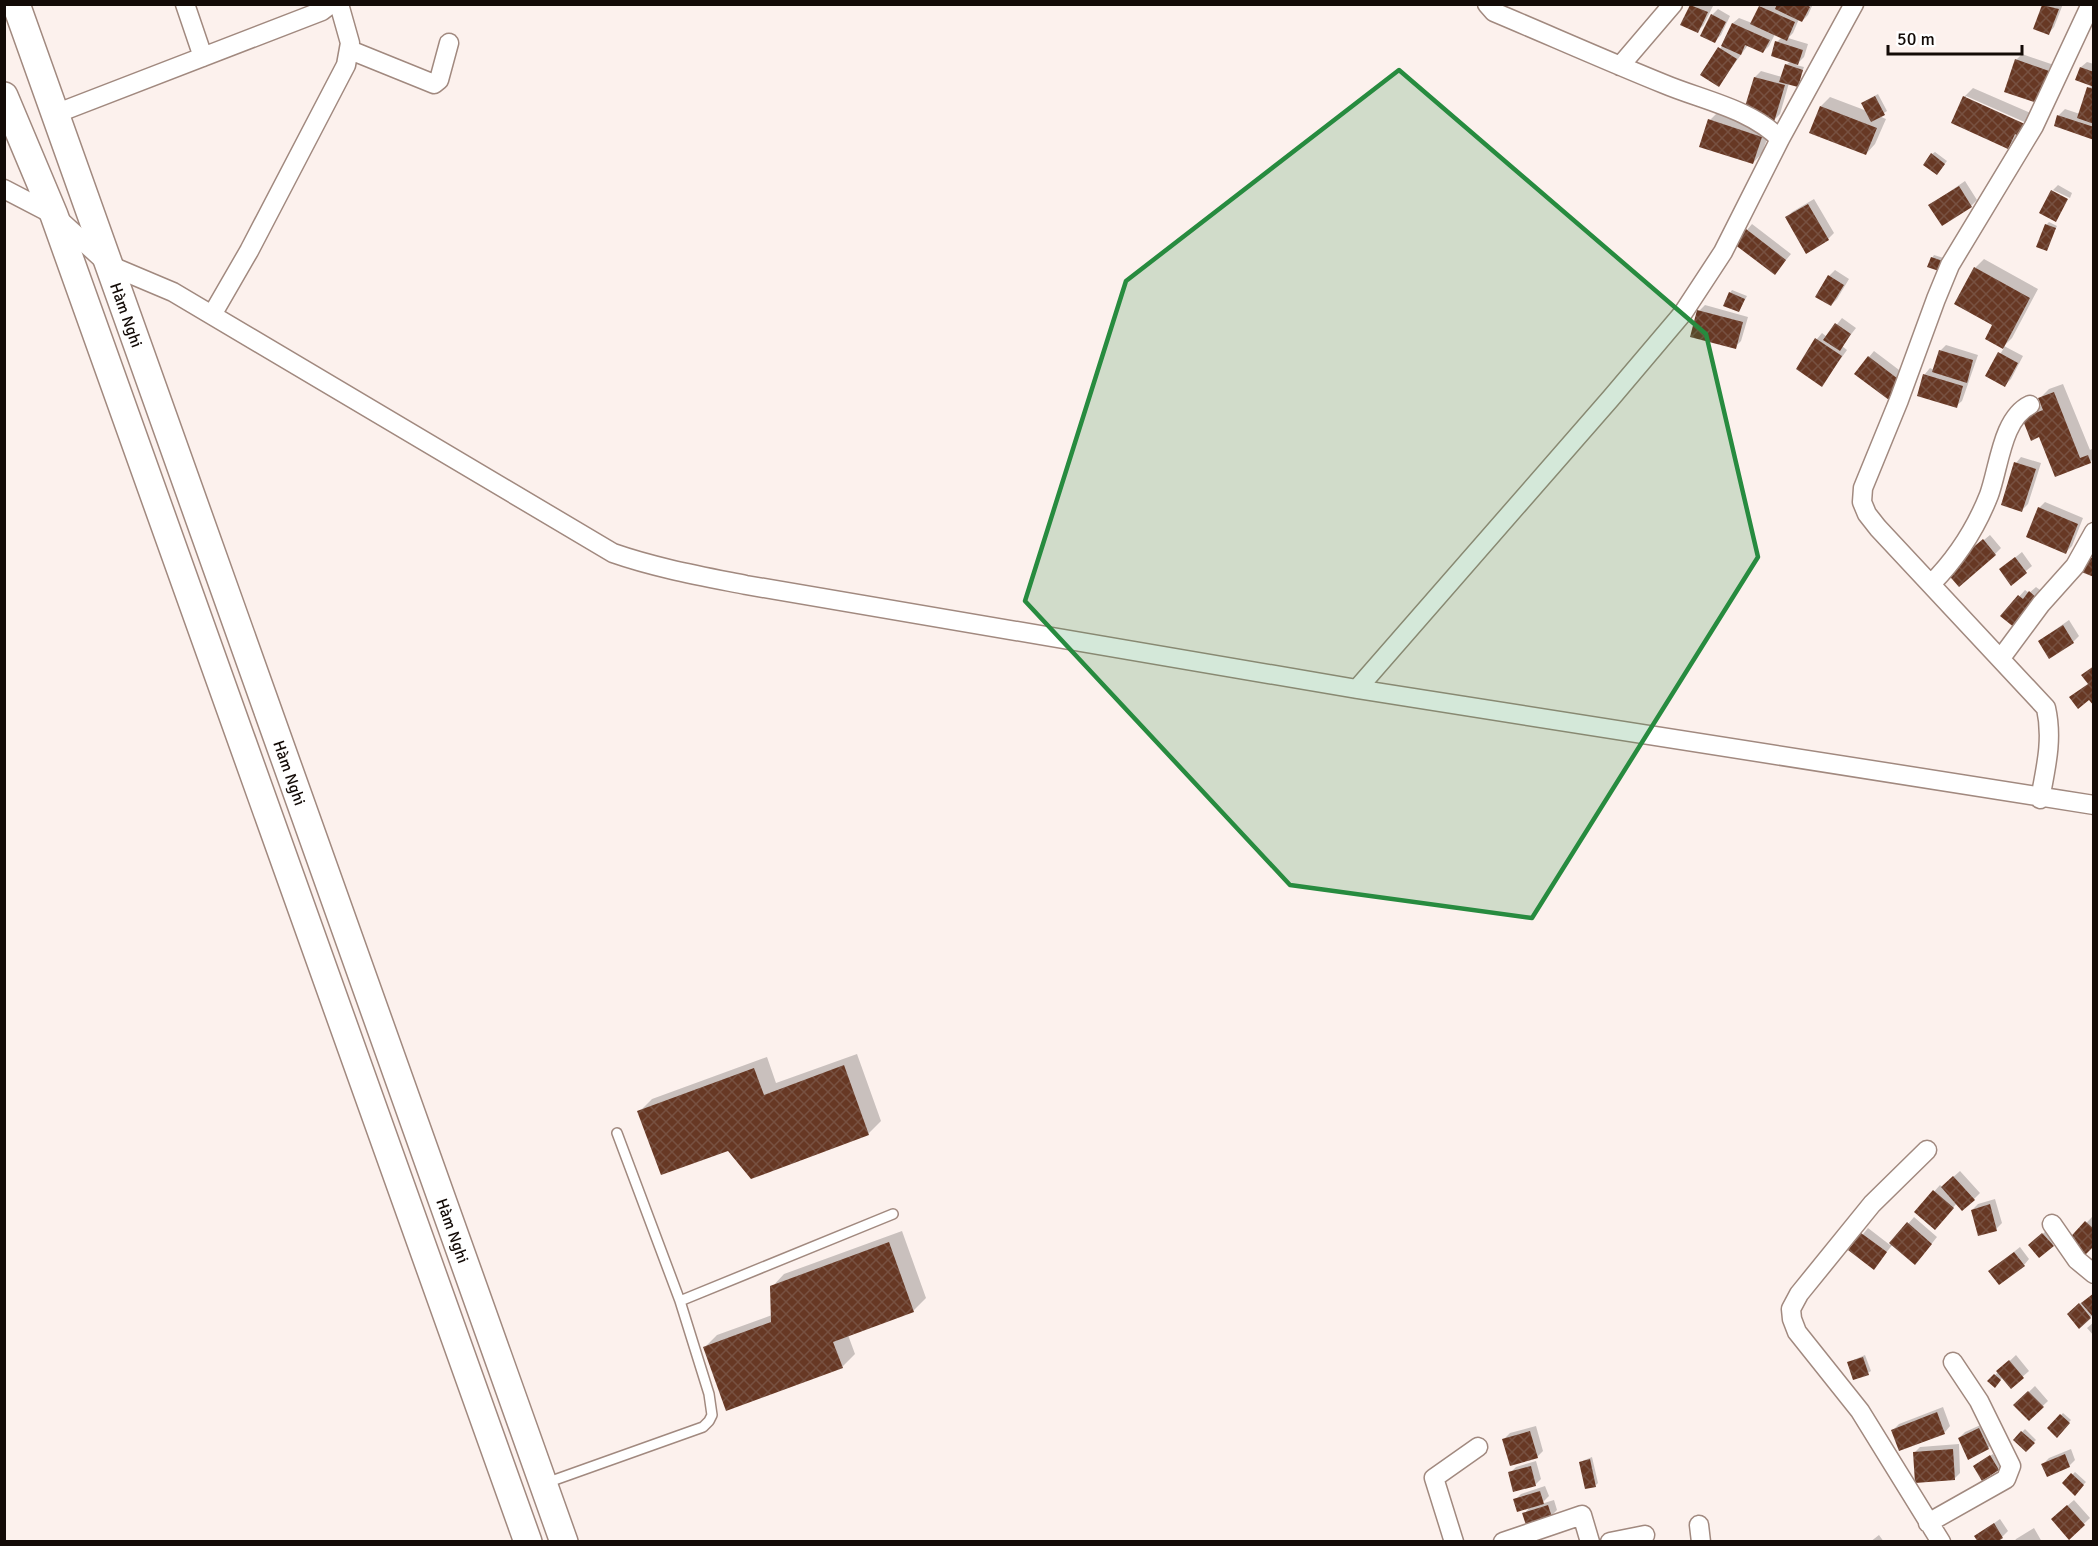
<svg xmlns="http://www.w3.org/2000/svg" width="2098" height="1546" viewBox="0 0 2098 1546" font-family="Signika,sans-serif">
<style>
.shadow{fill:#0003}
.building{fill:url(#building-cross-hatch)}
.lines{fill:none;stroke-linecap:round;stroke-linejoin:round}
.service-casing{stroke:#a1897f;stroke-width:12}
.minor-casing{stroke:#a1897f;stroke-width:21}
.secondary-casing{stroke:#a1897f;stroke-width:30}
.service{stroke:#fff;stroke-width:9}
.minor{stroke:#fff;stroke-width:18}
.secondary{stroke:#fff;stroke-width:27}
.marked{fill:#278b3f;fill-opacity:0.2;stroke:#278b3f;stroke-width:4.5;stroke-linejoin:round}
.labels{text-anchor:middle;stroke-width:6;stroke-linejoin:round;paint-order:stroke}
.street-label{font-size:16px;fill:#130b07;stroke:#fff}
</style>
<defs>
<pattern id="building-cross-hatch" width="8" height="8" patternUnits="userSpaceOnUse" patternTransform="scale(1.5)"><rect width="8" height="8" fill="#673824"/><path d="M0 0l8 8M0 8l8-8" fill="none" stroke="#775141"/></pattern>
</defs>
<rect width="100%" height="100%" fill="#fcf1ed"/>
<path class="shadow" d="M1691,4L1713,6L1703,26L1697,31L1682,24Z
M1762,4L1778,6L1779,4H1813L1808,15L1802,21L1799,19L1793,33L1788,38L1808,44L1804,57L1796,65L1804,67L1797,85L1789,83L1780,114L1774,120L1755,77L1761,71L1782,77L1786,65L1791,61L1777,42L1782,37L1775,34L1769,46L1763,52L1748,45L1719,85L1702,74L1725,42L1733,23L1739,18L1752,23Z
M2044,4H2063L2054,27L2049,33L2035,28Z
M1718,9L1730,16L1721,35L1715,41L1712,15Z
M2022,54L2054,65L2037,101L2016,60Z
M2087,62L2094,64V137L2055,125L2059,115L2065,109L2080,114L2089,88L2092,85L2081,67Z
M1973,88L2035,115L2031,125L1966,96V99L2029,127L2008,147L1964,97Z
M1878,94L1887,111L1879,116L1886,119L1875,144L1866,154L1821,106L1830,97L1867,111L1865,101Z
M1719,111L1771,128L1762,153L1753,163L1710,120Z
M1935,152L1947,161L1939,171L1932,154Z
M1965,181L1977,200L1971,206L1930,205Z
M2058,185L2072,193L2070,198L2053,190Z
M1814,199L1834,233L1828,239L1787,218L1792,212Z
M2049,222L2057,226L2046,249V225Z
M1752,224L1791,254L1775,273L1747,230Z
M1934,255L1950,260L1945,272L1932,258Z
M1984,259L2038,289L2012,338L2004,346L2023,356L2011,379L2005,385L1987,375L2004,348L1987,338L1994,325L1975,268Z
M1835,270L1849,279L1837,299L1831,305L1829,276Z
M1732,290L1747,296L1739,311L1730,293Z
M1705,305L1748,317L1741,341L1735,347L1699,311Z
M1842,318L1856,328L1842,346L1847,350L1822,385L1817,339L1822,333L1827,337Z
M1946,345L1978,355L1962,401L1956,406L1918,395L1925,374L1930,368L1934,370L1940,351Z
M1874,351L1907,376L1895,392L1869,357Z
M2063,384L2090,450L2094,448V458L2090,462L2056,475L2040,435L2032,439L2033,410L2043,405L2040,398L2049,389Z
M2021,457L2041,463L2028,504L2022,510L2016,463Z
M1991,492L2000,495L1993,511L1984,508Z
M2045,502L2083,518L2072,546L2066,552L2039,508Z
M1990,535L2001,548L1995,554L1953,565Z
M2022,552L2032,566L2011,583L2001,569Z
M2036,587L2044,593L2002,616L2025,590L2029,593Z
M2069,620L2079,636L2073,642L2039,641Z
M857,1054L881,1121L868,1134L729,1149L639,1112L652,1099L767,1057L776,1083Z
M1960,1171L1980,1193L1974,1199L1957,1203L1940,1223L1916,1212L1940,1185L1942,1187Z
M1995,1199L2002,1223L1996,1229L1972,1210L1978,1204Z
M1914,1217L1937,1237L1921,1257L1893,1244L1874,1268L1850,1250L1868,1228L1890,1245Z
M2092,1217L2094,1218V1244H2066Z
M902,1231L926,1298L913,1311L848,1335L855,1354L842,1367L705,1347L717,1335L772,1315V1287L784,1274Z
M2046,1231L2055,1242L2039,1256L2030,1245Z
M2020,1247L2029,1259L2024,1265L1990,1271Z
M2082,1302L2093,1315L2079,1327L2069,1314Z
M2094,1322V1336L2087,1328Z
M1865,1355L1871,1371L1868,1373L1849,1362Z
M2016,1355L2029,1371L2011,1387L2003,1377L1995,1386V1375Z
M2035,1386L2048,1401L2029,1419L2015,1405Z
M1943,1407L1950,1426L1945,1432L1900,1449L1893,1430L1899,1424Z
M2063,1413L2071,1420L2057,1436L2049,1428Z
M1985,1423L1994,1442L1988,1448L1959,1438L1965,1432Z
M1536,1426L1543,1451L1537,1457L1504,1439L1510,1433Z
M2025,1429L2036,1440L2026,1450L2015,1439Z
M1959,1444L1960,1473L1954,1479L1914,1453L1920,1447Z
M2071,1449L2075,1460L2069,1466L2043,1464L2049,1458Z
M1993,1454L2001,1467L1998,1469L1977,1464Z
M1592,1457L1598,1483L1596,1485L1580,1462Z
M1536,1461L1541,1479L1535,1485L1510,1473L1516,1467Z
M2075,1472L2086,1482L2075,1493L2064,1483Z
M1545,1486L1549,1496L1541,1504L1554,1500L1557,1510L1551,1516L1524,1514L1531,1506L1515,1500L1521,1494Z
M2074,1500L2090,1518L2069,1538L2058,1514Z
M2000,1519L2008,1531L2002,1537L1976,1536Z
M2034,1528L2042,1542H2014L2016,1539Z
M1879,1535L1884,1542H1870Z"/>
<path class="building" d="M1777,4H1805L1810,7L1802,22L1775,9Z
M1690,5L1708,12L1698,33L1680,25Z
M2042,5L2059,9L2049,35L2033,29Z
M1759,6L1795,22L1787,41L1750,24Z
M1711,14L1726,22L1715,43L1700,36Z
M1732,23L1770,40L1763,53L1745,45L1741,55L1721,46Z
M1775,41L1803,50L1798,65L1771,56Z
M1718,47L1737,59L1719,87L1700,75Z
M2015,59L2049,71L2037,103L2004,92Z
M1785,64L1803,70L1798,87L1779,82Z
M2080,67L2094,72V87L2075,80Z
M1754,77L1785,85L1774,122L1743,113Z
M2087,87L2094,89V124L2077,118Z
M1875,96L1885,115L1871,122L1861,103Z
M1963,96L2027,125L2021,137L2015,134L2008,149L1951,123Z
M1820,106L1877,128L1866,155L1809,133Z
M2057,115L2094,127V140L2054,126Z
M1708,119L1762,137L1753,164L1699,147Z
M1931,153L1945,164L1937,175L1923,165Z
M1959,186L1972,207L1942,226L1928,205Z
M2051,190L2068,199L2056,222L2039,213Z
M1808,204L1829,240L1806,254L1785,217Z
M2045,224L2056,228L2047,251L2036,247Z
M1746,229L1786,260L1775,275L1734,244Z
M1931,257L1949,263L1945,273L1927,267Z
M1974,267L2030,298L2003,349L1985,339L1992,325L1954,304Z
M1828,275L1844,285L1831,306L1815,297Z
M1729,292L1745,299L1739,312L1723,306Z
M1697,310L1743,322L1736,349L1690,337Z
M1835,323L1851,334L1840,351L1823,340Z
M1815,338L1842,356L1822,387L1796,369Z
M1939,350L1973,360L1967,383L1932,372Z
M1998,352L2018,363L2005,387L1985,376Z
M1868,356L1902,382L1889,400L1854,374Z
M1923,374L1963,386L1957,408L1917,396Z
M2054,392L2080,458L2088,455L2091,463L2055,477L2039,437L2031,441L2022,418L2043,410L2038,398Z
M2014,462L2036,469L2022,512L2001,505Z
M2038,507L2078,524L2066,554L2026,537Z
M1983,539L1996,555L1959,587L1945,571Z
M2085,555L2094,559V577L2079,571Z
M2015,557L2027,573L2011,586L1999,569Z
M2029,591L2039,600L2015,628L2000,616L2018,595L2023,599Z
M2063,625L2074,643L2049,659L2038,641Z
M2094,666V706L2089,700L2078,709L2069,697L2088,684L2081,675Z
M844,1065L869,1135L751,1179L728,1151L661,1175L637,1111L754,1068L764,1095Z
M1953,1176L1975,1200L1962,1211L1941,1187Z
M1933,1190L1954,1208L1935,1230L1914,1212Z
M1990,1204L1997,1231L1978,1236L1971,1210Z
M2085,1221L2094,1229V1246L2081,1259L2064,1244Z
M1907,1222L1932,1244L1915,1265L1889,1243Z
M1861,1233L1887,1252L1874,1270L1848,1250Z
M2042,1233L2054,1246L2039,1258L2028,1245Z
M889,1242L914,1312L833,1342L843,1368L726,1411L703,1347L771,1322L770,1286Z
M2014,1252L2025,1266L1999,1285L1988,1271Z
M2094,1293V1318L2081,1303Z
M2079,1303L2091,1318L2079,1329L2067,1314Z
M1863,1357L1869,1375L1853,1380L1847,1362Z
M2009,1360L2024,1378L2011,1389L1996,1371Z
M1994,1374L2001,1380L1995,1388L1987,1381Z
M2028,1391L2044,1407L2029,1421L2013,1405Z
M1937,1412L1945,1434L1899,1451L1891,1430Z
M2060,1414L2070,1423L2057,1438L2047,1428Z
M1979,1428L1989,1449L1968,1460L1958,1438Z
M1530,1431L1538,1458L1510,1466L1502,1439Z
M2021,1431L2035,1443L2026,1452L2013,1440Z
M1953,1449L1955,1480L1915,1483L1913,1452Z
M2065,1454L2070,1467L2047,1477L2041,1464Z
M1990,1455L1999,1470L1982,1481L1973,1466Z
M1590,1459L1596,1487L1585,1489L1579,1462Z
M1531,1466L1536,1486L1513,1492L1508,1472Z
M2071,1473L2084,1485L2075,1496L2062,1483Z
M1540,1491L1544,1504L1517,1512L1513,1499Z
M1548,1505L1552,1517L1526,1525L1522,1513Z
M2067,1505L2085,1525L2069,1540L2051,1519Z
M1994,1523L2003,1538L1997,1542H1978L1974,1536Z"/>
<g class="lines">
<defs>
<path id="service" d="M680,1301L893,1214
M546,1483L703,1427L709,1421L712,1415L709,1394L680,1301L617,1133"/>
<path id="minor" d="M185,4L203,57
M1487,4L1494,12C1551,36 1607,61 1664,84C1702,100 1751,109 1780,139
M350,50L434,84L439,80L449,43
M1620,66L1673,4
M55,114L322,11L331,4
M4,189L54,215L109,265L173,292L613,553C656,568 701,576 746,585L1357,689L2094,805
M212,315L249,251L346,65L350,43L339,4
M1931,584C1956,559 1976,528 1989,495C1999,468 2002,418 2030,405
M2001,658L2041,604L2075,566L2094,532
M1357,689L1611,398L1683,313L1723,252L1780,139L1854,4
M2040,799C2046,767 2053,739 2046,708L1878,528L1867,514L1862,502L1863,488L1899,400L1936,299L1950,265L2034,126L2091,4
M1927,1150L1872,1204L1799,1294L1791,1309L1792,1319L1797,1332L1860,1411L1941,1542
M2052,1224L2077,1260L2094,1274
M1928,1523L2006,1479L2011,1466L1979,1401L1953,1362
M1699,1525L1701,1542
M1454,1542L1434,1478L1478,1447
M1503,1542L1582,1515L1590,1542
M1610,1542L1645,1535"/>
<g id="secondary">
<path id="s1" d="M16,4L564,1542"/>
<path d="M4,96L54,215L528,1542"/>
</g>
</defs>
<use href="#service" class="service-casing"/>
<use href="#minor" class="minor-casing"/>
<use href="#secondary" class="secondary-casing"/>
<use href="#service" class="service"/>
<use href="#minor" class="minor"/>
<use href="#secondary" class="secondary"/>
</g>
<path class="marked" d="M1399,70L1706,334L1758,557L1532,918L1290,885L1025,601L1126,281Z"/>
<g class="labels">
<g class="street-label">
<text dy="6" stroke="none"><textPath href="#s1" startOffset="330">Hàm Nghi</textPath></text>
<text dy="6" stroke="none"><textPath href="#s1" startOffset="816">Hàm Nghi</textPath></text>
<text dy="6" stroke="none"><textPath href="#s1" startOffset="1302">Hàm Nghi</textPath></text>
</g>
</g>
<rect width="2098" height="1546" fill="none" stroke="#130b07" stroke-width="12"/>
<path d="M1888 45v9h134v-9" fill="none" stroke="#130b07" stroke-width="3"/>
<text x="1897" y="45" font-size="18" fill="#130b07" stroke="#ffffff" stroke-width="4.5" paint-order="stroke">50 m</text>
</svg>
